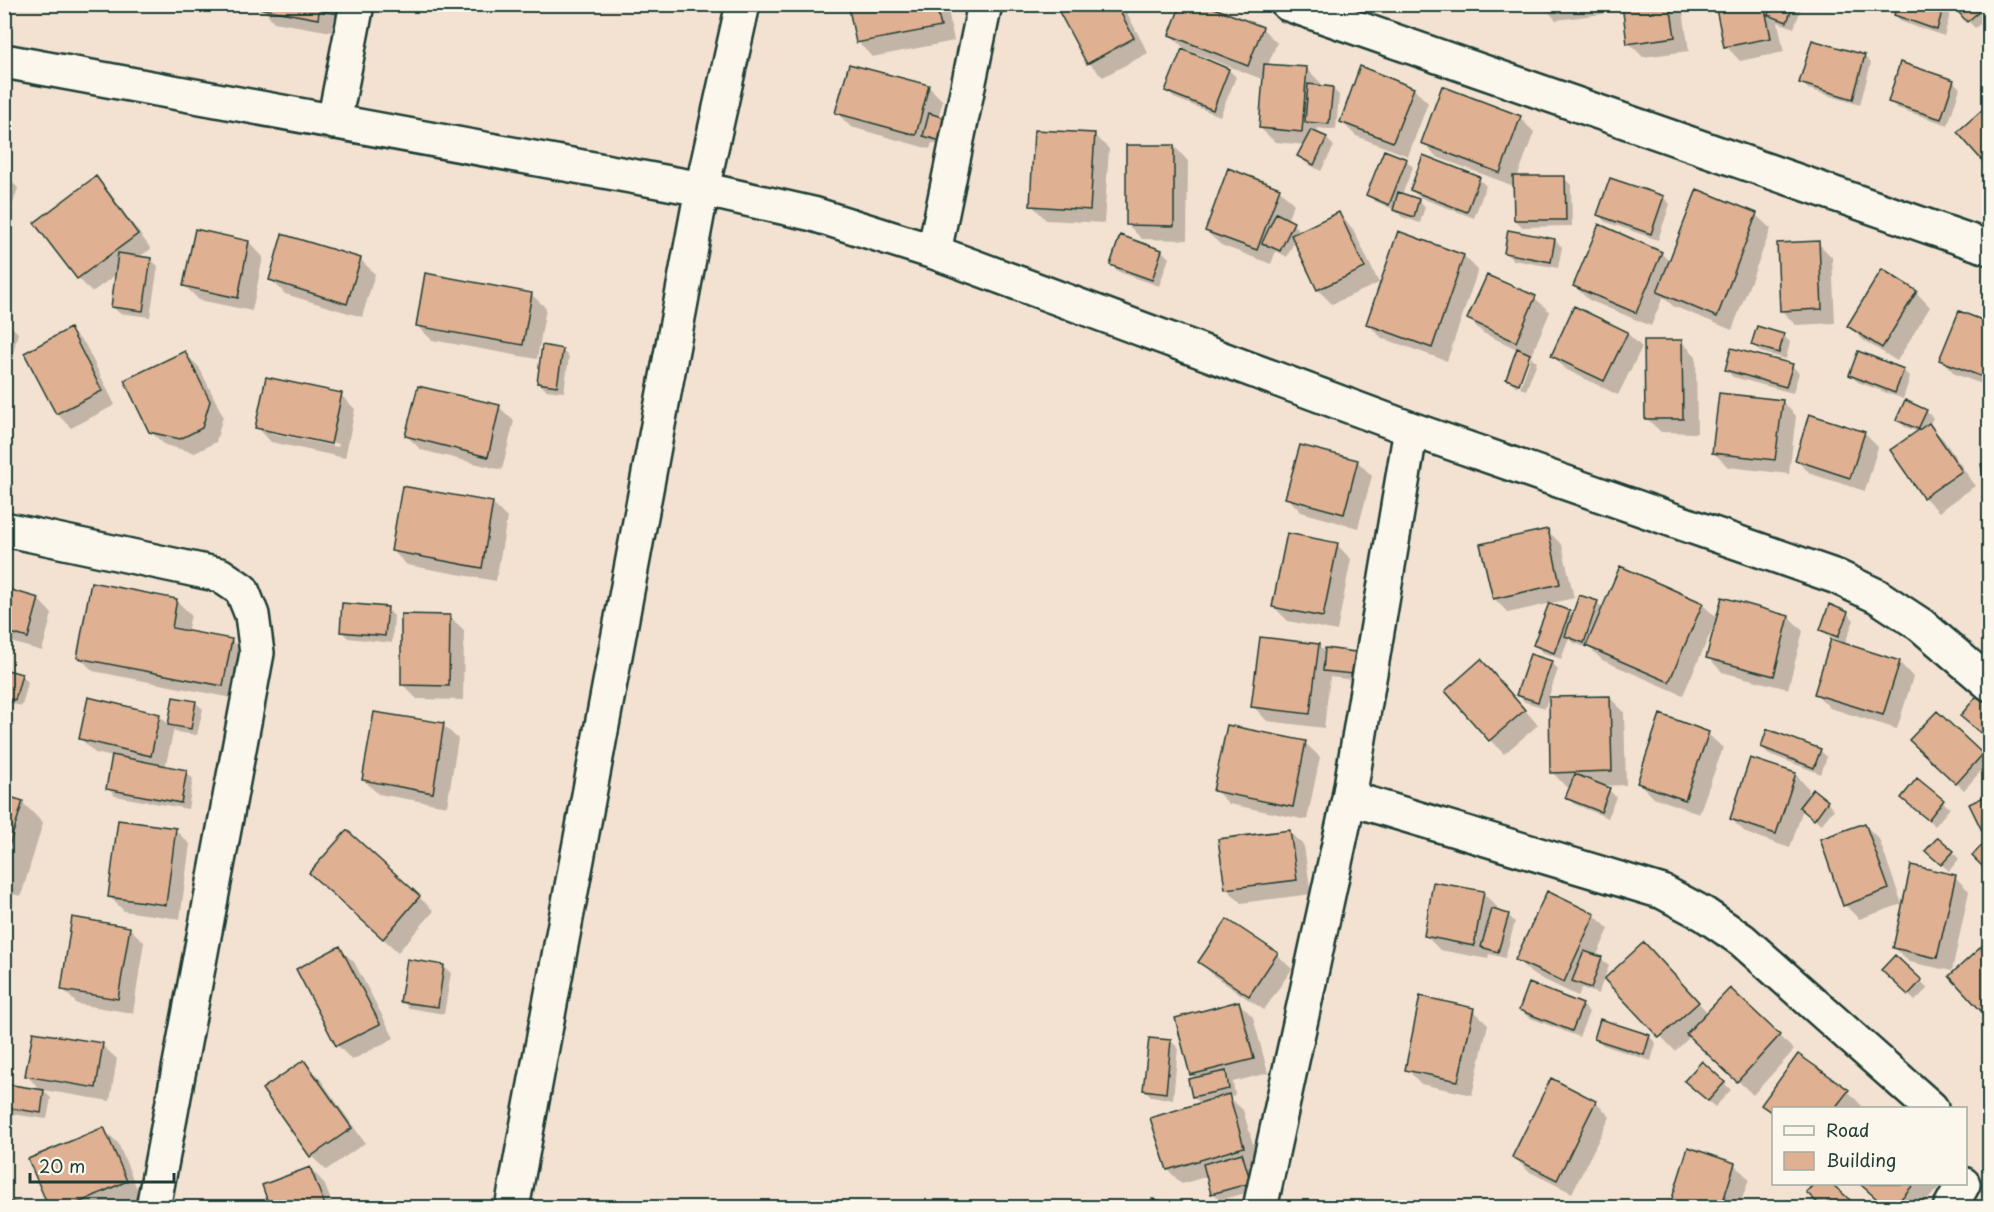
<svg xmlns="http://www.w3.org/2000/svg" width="1994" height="1212" viewBox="0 0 1994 1212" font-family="'Playpen Sans',sans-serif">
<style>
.shadow{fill:#0003;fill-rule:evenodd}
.building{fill:#dfb091;stroke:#1f3d34;stroke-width:1.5}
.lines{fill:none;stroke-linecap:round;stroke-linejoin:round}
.street-casing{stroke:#1f3d34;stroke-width:38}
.street{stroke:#fbf7ec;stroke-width:33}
</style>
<rect width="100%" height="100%" fill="#f3e2d1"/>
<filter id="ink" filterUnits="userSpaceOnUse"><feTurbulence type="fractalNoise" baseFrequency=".0167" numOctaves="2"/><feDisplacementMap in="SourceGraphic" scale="12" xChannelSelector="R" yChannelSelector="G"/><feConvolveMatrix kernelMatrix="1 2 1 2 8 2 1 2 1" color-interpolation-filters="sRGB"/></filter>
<g filter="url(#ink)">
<path class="shadow" d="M252,4H352L350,21L334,19L332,32L274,22L260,6Z
M850,4H947L954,41L872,57L858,42Z
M1067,4H1122L1148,53L1103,77L1089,63Z
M1200,4L1263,29L1277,43L1268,65L1307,69L1321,83V87L1332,88L1339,95L1336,130L1318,128L1317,134L1327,139L1334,146L1321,171L1306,163L1299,156L1305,145L1275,142L1260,128L1264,80L1185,49L1171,35Z
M1541,4H1601L1603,14L1556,20Z
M1623,4H1682L1689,51L1643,57L1629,43Z
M1717,4H1797L1801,9L1794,28L1778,22L1784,52L1740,61L1726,46Z
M1899,4H1944L1951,11L1944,36L1902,22L1895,15Z
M1951,4H1990V16L1975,28Z
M1864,56L1871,63L1860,105L1808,89L1801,82Z
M1229,70L1236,77L1220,116L1174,98L1167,91Z
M1953,81L1960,88L1948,125L1897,108L1890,101Z
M928,86L943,101L938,118L948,147L932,143L930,149L851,127L837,113Z
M1414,89L1428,103L1408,156L1356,136L1341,121Z
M1520,118L1534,132L1517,178H1564L1571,185L1572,226L1522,227L1515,220L1514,186L1437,157L1422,142Z
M1094,135L1109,149L1104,223L1046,220L1032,205Z
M1174,146L1188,161L1187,240L1142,239L1128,225Z
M1406,160L1413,167L1402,195L1418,200L1425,207L1420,223L1402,217L1395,210L1375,201L1368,194Z
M4,174L18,188L4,230Z
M96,178L110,193L151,249L139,257L150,259L158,266L150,317L119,313L112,306L117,274L92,292L78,278Z
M1479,179L1486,186L1474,218L1419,197L1412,190Z
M1279,189L1294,204L1287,220L1301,231L1339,214L1353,229L1379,283L1332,304L1318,290L1295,240L1287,257L1276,251L1271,264L1221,245L1206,231Z
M1663,197L1670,204L1658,240L1606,222L1599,215Z
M1756,215L1771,229L1732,330L1673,306L1663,297L1651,326L1589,300L1574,286L1661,253L1670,262Z
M1555,240L1562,247L1558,268L1513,260L1505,253Z
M249,242L263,257L252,311L199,300L185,286Z
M1818,243L1832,257L1835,323L1796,325L1781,310Z
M1162,251L1169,258L1159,286L1119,272L1112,265Z
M1464,256L1478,270L1447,361L1382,338L1368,324Z
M360,259L375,274L362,317L285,294L271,279Z
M1488,277L1535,298L1550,312L1531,356H1528L1517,387L1508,379L1519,350L1483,333L1469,319Z
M1916,292L1930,307L1897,361L1863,340L1849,326Z
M531,294L546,308L537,359L432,340L417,326Z
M4,319L18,333L8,374L4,373Z
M1990,324V387L1955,374L1941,359Z
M70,330L85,344L115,405L71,428L57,414Z
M1627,333L1642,347L1618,395L1567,370L1552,356Z
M1783,335L1790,342L1786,359L1760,352L1753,345Z
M1682,342L1696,356L1697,433L1661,432L1646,418Z
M562,350L569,357L564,392L546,390L539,383Z
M184,352L199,367L223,416L216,442L195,453L165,445L150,431Z
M1531,357L1537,362L1526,390L1520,388Z
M1792,366L1799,373L1793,393L1733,377L1726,370Z
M1903,370L1910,377L1903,399L1858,382L1851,375Z
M341,395L355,409L345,458L271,442L257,427ZM271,430L339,444L338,447L271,433Z
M1782,401L1796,416L1789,474L1728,467L1713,452Z
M499,407L514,421L502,470L421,450L407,436Z
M1926,411L1933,418L1929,425L1943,439L1975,486L1939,512L1924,497L1892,450L1918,432L1905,427L1898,420Z
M1864,433L1878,447L1865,491L1811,474L1796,460Z
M1301,446L1358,462L1372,476L1358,528L1301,512L1287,497Z
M492,503L507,518L496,581L407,565L393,551Z
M1548,531L1562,545L1574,598L1508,613L1494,598Z
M1337,545L1351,559L1337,631L1288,621L1273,606Z
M4,590L38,599L52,614L42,651L4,640Z
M176,600L191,615L187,632L231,640L245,655L237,699L93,671L79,657Z
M1597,603L1603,609L1702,604L1718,619L1789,617L1803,631L1788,689L1722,672L1708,657L1717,623H1715L1683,695L1602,660L1591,649L1574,643L1569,638L1561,659L1542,652L1535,645L1569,613L1573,617Z
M387,609L394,616L392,643L348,638L341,631Z
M1847,613L1854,620L1845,643L1829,636L1822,629Z
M449,616L464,630L463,700L417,699L403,685Z
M1318,645L1326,653H1355L1362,660L1360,681L1330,677L1324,728L1267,721L1253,706Z
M1551,662L1558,669L1545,708L1525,702L1518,695Z
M1899,662L1913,677L1897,729L1830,708L1815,693Z
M4,671L21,675L28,682L22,706L4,702Z
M1495,676L1538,725L1504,754L1490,740Z
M1610,698L1624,712L1626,785L1600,786L1609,790L1616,797L1608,818L1574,804L1567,797L1571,787H1566L1552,772Z
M195,702L203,709L197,735L176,732L174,729L165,768L186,772L193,779L188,809L115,796L108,788L113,757L95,753L81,739L159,715L169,725Z
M1937,713L1989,762L1964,790L1911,740Z
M1661,716L1708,734L1723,748L1699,814L1653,797L1638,782Z
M443,725L458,739L447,806L378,794L364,780Z
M1305,743L1320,757L1307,820L1229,804L1215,790Z
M1762,747L1820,750L1827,757L1821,774L1769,754Z
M1795,774L1809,789L1805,801L1827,802L1834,809L1821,825L1803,809L1790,848L1746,833L1731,819Z
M1917,781L1950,808L1935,826L1903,798Z
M4,797L22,802L43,823L21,896L4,892Z
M1865,825L1879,839L1902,904L1859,919L1845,905Z
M175,830L190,844L180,919L124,911L110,897Z
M1290,832L1304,846L1311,894L1241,903L1226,888Z
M1953,852L1959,859L1949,871L1934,858Z
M1955,877L1969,891L1952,971L1909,962L1894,947Z
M325,887L419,897L434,911L398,952Z
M1483,893L1497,907V912L1508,915L1515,922L1505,958L1489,954L1488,959L1440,950L1426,936Z
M1594,915L1609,929L1596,957L1602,959L1609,966L1598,994L1582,988L1578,996L1532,974L1517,960Z
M1227,921L1277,955L1292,969L1264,1010L1214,976L1200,962Z
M129,928L144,942L133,1013L77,1004L63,989Z
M1990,941V1017L1951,977Z
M339,948L354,962L394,1038L352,1060L337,1045L298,970Z
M1895,957L1928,988L1915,1001L1890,977Z
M1658,958L1708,1013L1730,990L1794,1050L1753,1095L1691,1036L1675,1051L1606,979Z
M443,966L451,973L444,1014L409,1008L402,1001Z
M1239,1003L1253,1017L1268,1073L1233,1082L1235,1095L1229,1097L1243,1110L1258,1161L1249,1164L1257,1190L1220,1200L1213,1193L1208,1176L1182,1184L1168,1170L1201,1104L1193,1096L1196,1079L1191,1074Z
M1582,1005L1589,1012L1579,1037L1528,1017L1521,1010Z
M1473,1010L1488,1024L1472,1095L1421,1084L1407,1069Z
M1649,1036L1656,1043L1651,1061L1603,1045L1596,1038Z
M1171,1041L1178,1048L1173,1099L1152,1097L1145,1090Z
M102,1045L117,1059L110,1101L43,1090L51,1098L47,1119L11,1114L4,1107V1102L42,1091L27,1076Z
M304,1062L318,1076L365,1143L326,1170L311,1156Z
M1552,1080L1596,1102L1610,1117L1572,1193L1528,1171L1514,1157Z
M1724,1083L1731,1090L1715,1107L1693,1088Z
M1848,1091L1862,1106L1860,1108H1774V1116L1763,1105Z
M103,1129L118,1143L140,1196L114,1208H50Z
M4,1153L9,1157L6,1179L4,1178Z
M1734,1164L1749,1179L1739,1208H1670Z
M310,1168L324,1183L334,1208H272Z
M1804,1184H1830L1857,1208L1811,1189Z
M1861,1184H1942L1920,1208H1887Z"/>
<path class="building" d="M259,4H320L318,19L258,8Z
M326,4H344V14L325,12Z
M848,4H936L941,27L856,43Z
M1064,4H1116L1134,38L1087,64L1057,8Z
M1181,4H1204L1263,27L1248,66L1169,35Z
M1622,4H1670L1675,37L1627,44Z
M1715,4H1764L1771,38L1724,47Z
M1772,4H1794L1787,22L1768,15Z
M1897,4H1944L1937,30L1894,15Z
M1954,4H1988L1967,22L1953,6Z
M1812,40L1865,55L1853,99L1799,83Z
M1182,49L1229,69L1213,110L1165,91Z
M1900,62L1954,80L1941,119L1888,102Z
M849,64L929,85L916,135L835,113Z
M1264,64L1307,67L1302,132L1259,128Z
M1360,66L1414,88L1393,142L1340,122Z
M1308,84L1333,87L1329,124L1305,122Z
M1442,86L1521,116L1500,173L1421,143Z
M1990,103V162L1986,165L1957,132Z
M929,113L948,119L941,141L923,136Z
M1034,130L1095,133L1090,210L1030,206Z
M1311,130L1327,137L1314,165L1297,156Z
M1126,145H1174V226L1126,225Z
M1384,150L1407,159L1389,205L1366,195Z
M1423,155L1480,177L1467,212L1410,190Z
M1228,168L1280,188L1257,250L1205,231Z
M96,176L138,234L77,279L34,223Z
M1513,176H1565L1566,220H1514Z
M1610,178L1664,196L1651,234L1597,215Z
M1697,189L1757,213L1717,317L1657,292Z
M1398,192L1419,199L1414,217L1393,210Z
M1339,212L1365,268L1317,290L1291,235Z
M1276,213L1294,222L1280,251L1262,243Z
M1599,224L1662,252L1636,313L1573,286Z
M195,229L249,241L238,298L183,286Z
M1508,230L1555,239L1551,262L1504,253Z
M1398,231L1464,255L1432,348L1366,324Z
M282,234L361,258L347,304L269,280Z
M1120,235L1162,250L1152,280L1110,265Z
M1819,241L1822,309L1780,311L1777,243Z
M118,253L151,258L143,311L111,307Z
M1882,269L1917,291L1882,348L1847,326Z
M425,273L532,293L523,345L416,326Z
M1487,275L1536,296L1516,342L1467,319Z
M1574,306L1628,332L1604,381L1551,356Z
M1959,311L1990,323V380L1939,360Z
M1757,326L1784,334L1779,353L1751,345Z
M70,328L102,391L56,414L24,353Z
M1644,340H1682L1683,419H1645Z
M542,345L563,349L557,386L537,383Z
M1517,348L1530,354L1519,384L1506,379Z
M1731,348L1793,364L1786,387L1725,370Z
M185,351L210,401L202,428L180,439L149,432L124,380Z
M1858,351L1904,369L1895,393L1849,375Z
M266,377L342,393L331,444L255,428Z
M418,386L500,405L488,457L405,436Z
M1719,393L1783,400L1775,460L1712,453Z
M1905,400L1927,410L1918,429L1896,420Z
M1809,414L1865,432L1850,478L1795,460Z
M1929,423L1962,471L1923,498L1890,450Z
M1300,445L1358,460L1344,514L1285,498Z
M1990,462V513L1981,464Z
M402,486L493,502L482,568L391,551Z
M1548,529L1560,584L1493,599L1480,544Z
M1287,533L1338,543L1323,617L1272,607Z
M1620,566L1703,603L1669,682L1586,646Z
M91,582L177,599L172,628L232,639L223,686L77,658Z
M4,588L39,598L28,638L4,631Z
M1579,595L1598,601L1584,643L1565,636Z
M1722,597L1789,616L1774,676L1706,658Z
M342,603L388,607L385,636L340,632Z
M1549,603L1570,611L1554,653L1533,645Z
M1829,604L1848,612L1838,637L1820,630Z
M401,614L450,615L449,686L401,685Z
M1260,637L1319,644L1310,714L1251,707Z
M1831,639L1900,661L1883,715L1814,694Z
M1325,648L1355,652L1353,674L1323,671Z
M1530,654L1552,661L1538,702L1516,695Z
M1481,659L1525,710L1489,741L1445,691Z
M4,669L22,674L15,700L4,698Z
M1981,691L1990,698V741L1960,716Z
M1610,696L1612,771L1550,773L1549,697Z
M88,697L160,714L151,756L79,739Z
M173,697L196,701L191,729L168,725Z
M1937,711L1983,754L1956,784L1909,740Z
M374,712L444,723L433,793L362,780Z
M1660,714L1709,732L1685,800L1637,783Z
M1227,725L1306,741L1293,807L1213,791Z
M1767,729L1821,749L1814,768L1761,747Z
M112,755L187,770L181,803L106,789Z
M1750,758L1796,773L1776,834L1730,819Z
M1575,774L1610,788L1601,812L1565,798Z
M1917,778L1944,800L1928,820L1901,798Z
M1813,789L1828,801L1814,820L1799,807Z
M1990,794V847L1969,804Z
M4,795L23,801L4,862Z
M118,820L176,828L166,905L108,897Z
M1865,823L1889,889L1843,906L1820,839Z
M347,830L420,896L383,939L309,873Z
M1290,830L1297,880L1225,889L1218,839Z
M1938,837L1954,851L1941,865L1925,851Z
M1981,846L1990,854V874L1972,856Z
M1911,865L1956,875L1937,958L1893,948Z
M1433,882L1484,891L1474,946L1424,936Z
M1547,891L1595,914L1564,982L1515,960Z
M1492,909L1509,914L1498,952L1481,947Z
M72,917L130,927L118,999L61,990Z
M1227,919L1278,953L1249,996L1198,962Z
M1990,939V1004L1981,1011L1949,976Z
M1644,942L1699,1002L1659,1038L1604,979Z
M340,946L380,1024L336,1046L296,969Z
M1584,951L1602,957L1591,988L1572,981Z
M1895,955L1922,980L1908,995L1881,970Z
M407,959L444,965L438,1007L400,1002Z
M1529,983L1583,1004L1572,1031L1519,1010Z
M1730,988L1780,1035L1737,1082L1686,1034Z
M1420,996L1474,1008L1458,1081L1405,1070Z
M1239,1001L1254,1059L1190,1075L1175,1018Z
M1600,1019L1650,1035L1644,1055L1594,1039Z
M33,1032L103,1043L96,1088L25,1076Z
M1149,1038L1171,1040L1166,1093L1143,1090Z
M1798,1054L1849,1090L1835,1108H1774V1114L1761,1105Z
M304,1060L352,1128L310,1157L262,1089Z
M1702,1061L1725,1082L1708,1101L1684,1081Z
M1226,1071L1229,1089L1192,1097L1188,1079Z
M1551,1078L1596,1101L1557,1180L1512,1157Z
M6,1084L44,1090L41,1113L4,1107Z
M1229,1094L1244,1147L1167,1170L1150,1118Z
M104,1127L127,1181L67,1208H49L28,1159Z
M1688,1147L1735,1163L1721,1208H1669Z
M1242,1153L1251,1183L1211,1194L1203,1164Z
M310,1167L326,1208H270L262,1185Z
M1814,1184H1832L1859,1208H1823L1806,1192Z
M1860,1184H1914L1893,1208H1887Z
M1152,1199L1198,1208H1150Z
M4,1201L38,1206V1208H4Z"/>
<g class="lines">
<defs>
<path id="street" d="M1288,4L1990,248
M4,61L702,189L813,214L934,252L1411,429L1837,577L1877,596L1921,625L1990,684
M334,122L357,4
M934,252L985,4
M4,529L220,575L242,590L252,615L257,653L153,1208
M1349,798L1663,892L1704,914L1742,940L1931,1108
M512,1208L702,189L743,4
M1260,1208L1349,798L1411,429
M1950,1208L1963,1184"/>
</defs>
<use href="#street" class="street-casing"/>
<use href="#street" class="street"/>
</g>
</g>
<rect width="1994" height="1212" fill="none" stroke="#fbf7ec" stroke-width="24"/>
<rect x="12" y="12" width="1970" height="1188" fill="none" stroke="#1f3d34" stroke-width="2" filter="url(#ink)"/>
<rect x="1772" y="1107" width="195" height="78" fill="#fbf7ec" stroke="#a3ada2" stroke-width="1.5"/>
<rect x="1784" y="1126" width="30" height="9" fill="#fbf7ec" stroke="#a3ada2" stroke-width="1.5"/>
<text x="1826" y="1137" font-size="18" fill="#1f3d34">Road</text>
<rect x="1784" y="1152" width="30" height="18" fill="#dfb091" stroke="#a3ada2" stroke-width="1.5"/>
<text x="1826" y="1167" font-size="18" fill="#1f3d34">Building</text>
<path d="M30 1173v9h144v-9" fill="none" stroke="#1f3d34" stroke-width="3"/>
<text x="39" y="1173" font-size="18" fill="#1f3d34" stroke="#fbf7ec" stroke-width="4.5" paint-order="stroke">20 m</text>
</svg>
